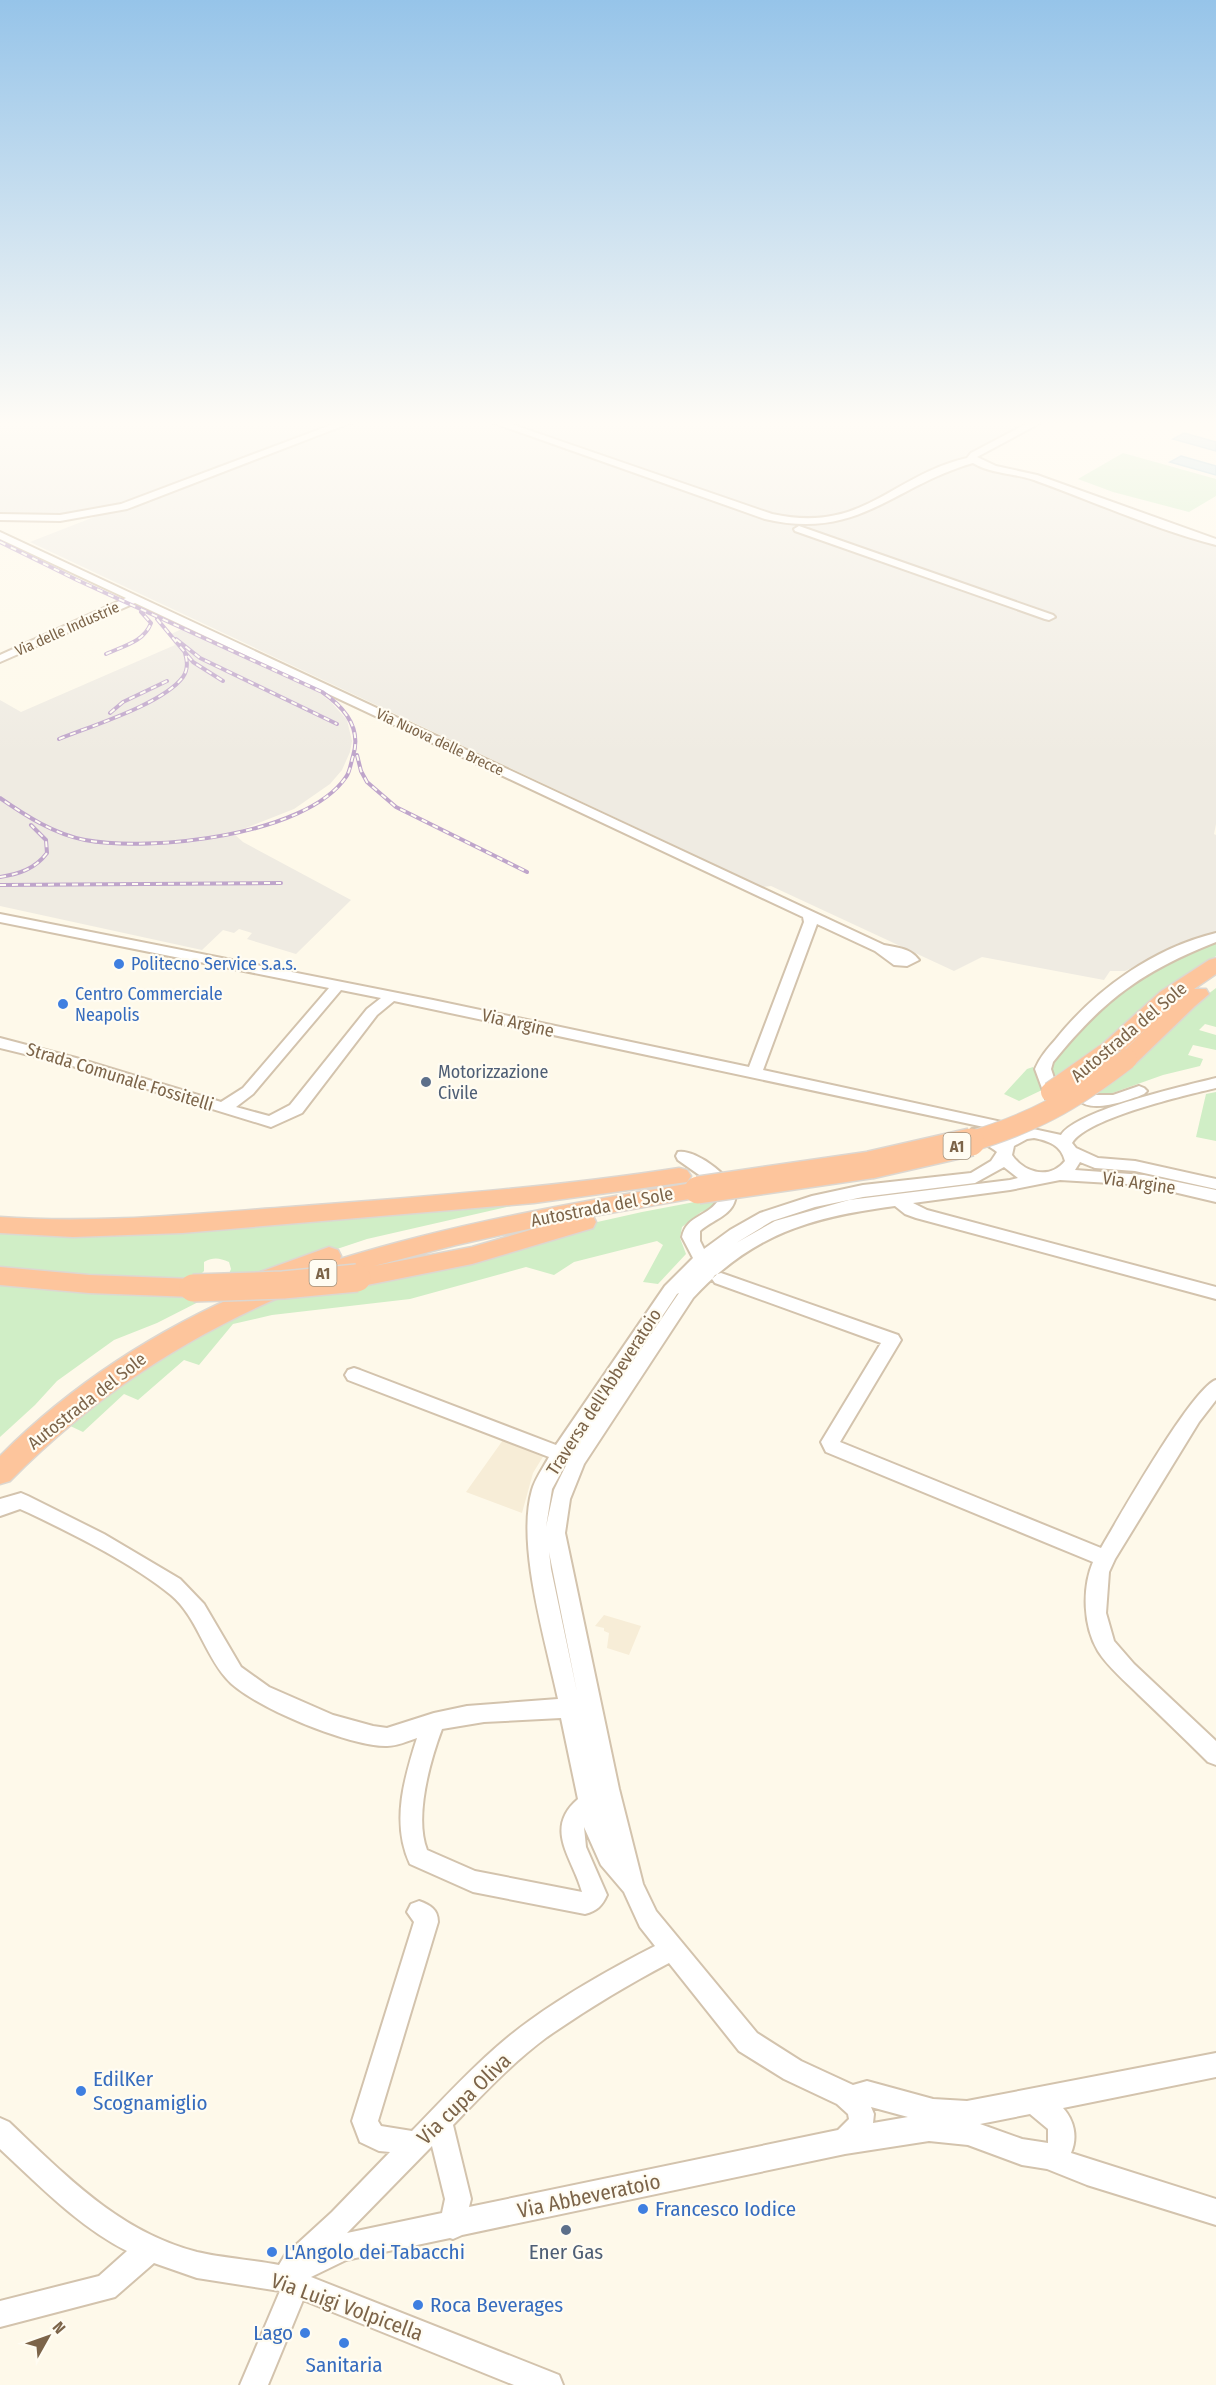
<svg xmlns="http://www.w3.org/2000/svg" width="1216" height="2385" viewBox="0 0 1216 2385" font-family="'Fira Sans Condensed',sans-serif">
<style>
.residential{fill:#f7edd7}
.industrial{fill:#efebe2}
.green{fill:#d0eec6}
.water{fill:#bbdceb;stroke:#a0cadd;stroke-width:1.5}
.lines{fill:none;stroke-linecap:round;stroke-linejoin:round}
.minor-casing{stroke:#d3c3ad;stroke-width:4}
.highway-casing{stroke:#ddd7d0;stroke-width:3}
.minor{fill:#fff;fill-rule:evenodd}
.highway{fill:#fdc59c;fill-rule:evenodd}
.rail-casing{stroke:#bfa5cb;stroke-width:4}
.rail{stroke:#fffcf2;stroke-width:2;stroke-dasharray:6;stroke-linecap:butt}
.highway-bridge-far1-casing{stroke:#ddd7d0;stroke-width:22;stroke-linecap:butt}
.highway-bridge-casing{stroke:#ddd7d0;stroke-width:30;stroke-linecap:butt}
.highway-bridge-far1{stroke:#fdc59c;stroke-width:20}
.highway-bridge{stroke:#fdc59c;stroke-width:27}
.shop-dot{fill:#3f7fe0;stroke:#fffcf2;stroke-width:2}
.service-dot{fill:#5c6f8a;stroke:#fffcf2;stroke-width:2}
.labels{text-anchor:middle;stroke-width:4.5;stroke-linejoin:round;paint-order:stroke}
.far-street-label{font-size:15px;fill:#7c6449;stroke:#fffcf2}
.shield{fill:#fffcf2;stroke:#a3927c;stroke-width:1.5}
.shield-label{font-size:16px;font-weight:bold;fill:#7c6449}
.shop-label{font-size:18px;fill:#366cbe;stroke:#fffcf2;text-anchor:start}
.street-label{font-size:18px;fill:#7c6449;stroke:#fffcf2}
.service-label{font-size:18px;fill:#4e5e75;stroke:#fffcf2;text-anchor:start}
.near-shop-label{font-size:21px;fill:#366cbe;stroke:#fffcf2;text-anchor:start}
.near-street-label{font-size:21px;fill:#7c6449;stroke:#fffcf2}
.near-service-label{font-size:21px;fill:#4e5e75;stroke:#fffcf2}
</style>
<rect width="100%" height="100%" fill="#fef9ea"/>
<path class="residential" d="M503,1440L544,1455L533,1473L522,1513L466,1492Z
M604,1615L641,1626L629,1655L607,1648L609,1633L604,1631V1628L595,1626Z"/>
<path class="industrial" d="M0,422H338L115,507L50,516L0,515Z
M356,422H1026L963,457L980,466L1028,476L1216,543V824L1214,834L1216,835V931L1125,971H1110L1104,980L982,957L954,971L771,886L763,887L30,542L107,512L133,507Z
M184,628L318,692L331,702L347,720L352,741L350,752L342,770L330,784L294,809L233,833L243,842L351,900L296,954L247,939L252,933L239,929L234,933L223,930L202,950L0,906V700L21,712L175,645L169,635Z"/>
<path class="green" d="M1123,453L1216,479V496L1189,512L1113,492L1078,479Z
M1216,942V956L1174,983L1096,1051L1056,1080L1050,1071L1052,1064C1102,995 1138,973 1216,942Z
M1216,988V1027L1205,1024L1199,1030L1216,1035V1050L1193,1045L1188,1055L1203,1059L1200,1066L1163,1075L1104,1096L1095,1094L1187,1010Z
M1033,1067L1042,1090L1019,1101L1004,1094L1027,1069Z
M1216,1092V1141L1196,1137L1206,1094Z
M721,1197L714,1208L701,1212L682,1227L680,1238L686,1254L658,1284L643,1282L663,1245L657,1241L574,1262L554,1275L526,1267L410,1299L272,1315L233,1324L199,1365L184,1360L138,1400L124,1394L83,1432L66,1424L133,1373L246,1311L308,1287L642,1212Z
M524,1203L367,1239L247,1279L228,1276L231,1269L229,1262C219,1258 214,1257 204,1262V1271L194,1281L82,1277L0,1270V1232L17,1234H132Z
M0,1282L216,1293L157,1323L114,1340L57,1381L35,1405L0,1437Z"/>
<path class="water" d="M1184,433L1216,442V451L1173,439Z
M1181,456L1216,466V475L1170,462Z"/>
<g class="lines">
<defs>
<path id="minor" d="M339,422H353L127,509L60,521L0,520V514L60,515L121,504Z
M491,422H505L772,514C864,534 890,476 967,458L971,453L1030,422H1042L977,457L996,466L1037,475L1216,539V545C1154,529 1095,502 1034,480C1014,473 991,474 973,463C893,486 858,541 765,519Z
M799,526L1053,615L1055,617L1049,620L1045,619L795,531L794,529Z
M0,532L884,945C899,948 910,948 919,960L907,966L894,965L875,951L817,924L763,1070L1061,1135C1077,1110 1184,1086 1216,1078V1088C1186,1095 1087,1118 1072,1143L1076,1148L1098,1158L1135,1161L1216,1179V1189L1135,1171L1095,1168L1080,1162L1075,1170L1144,1175L1216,1190V1202L1144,1185L1060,1180L1010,1190L913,1203L927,1210L1216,1287V1299L916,1218L905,1214L895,1206C811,1217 752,1234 693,1298L584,1464L570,1499L565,1533L619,1789L643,1884L656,1911L757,2033L801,2061L853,2085L867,2081L933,2099L967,2101L1216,2053V2077L1063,2108C1074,2120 1078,2137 1071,2153L1216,2199V2225L1087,2185L1047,2169L1022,2165L968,2145L929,2141L845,2154L462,2235L453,2239L450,2238L346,2260L311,2277L559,2375L563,2385H514L303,2300L268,2385H240L280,2291L197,2278L154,2263L115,2297L0,2327V2301L99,2276L127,2251C78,2226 40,2186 0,2149V2118L9,2122C65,2175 119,2232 197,2252C223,2258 252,2260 279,2265L285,2255L332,2212L390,2152L379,2151L360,2142L352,2121L414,1922L407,1912L411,1904L419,1901C430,1905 438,1909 438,1922L378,2121L381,2126L412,2131C449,2093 486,2052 529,2021C569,1992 612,1968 655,1946L640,1927L624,1892L601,1865L584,1827L586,1847L607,1895C602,1906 597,1911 585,1914L473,1892L410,1864C391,1823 404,1779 417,1738C408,1741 397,1746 387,1746C351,1747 249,1706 226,1678C204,1653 197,1617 171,1595C132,1563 75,1535 29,1513L20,1509L0,1516V1499L21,1493L28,1496L104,1534L180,1579L204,1604L241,1667L269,1687L333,1715L373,1726L387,1728L434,1713L467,1706L558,1699C546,1642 516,1545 532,1490C535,1479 543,1468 549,1457L348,1380L345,1375L348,1370L354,1368L360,1370L556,1445L665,1286L693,1258L682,1237C686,1215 710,1216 719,1199L715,1186L678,1160L676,1156L678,1152C695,1148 740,1181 735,1200C731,1216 712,1220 700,1231V1241L704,1249L730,1230L760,1213L812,1196L863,1185L971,1173L991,1161L997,1152C989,1145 976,1141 970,1133L972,1129H984L1002,1139L1012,1133L394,1001L377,1015L302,1113L271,1127L66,1064L0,1048V1038L76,1058L221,1102L243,1088L329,988L0,922V914L433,1000L749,1067L804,922L803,917L135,603L0,662V655L126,598L0,539ZM341,990L381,998L367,1009L290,1105L269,1116L236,1107L253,1094ZM1034,1138C1049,1141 1061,1145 1065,1161C1050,1180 1024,1173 1012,1155L1014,1146L1027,1139ZM1004,1167L1018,1178L1010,1180L849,1200L775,1221L736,1243L772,1221L815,1207L863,1197L975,1183ZM679,1293L613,1390L677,1294ZM574,1449L554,1490L546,1527L552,1489ZM549,1552L577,1692L551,1569ZM561,1718L578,1799C543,1829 573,1858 582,1892L475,1871L427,1850C414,1817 430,1761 442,1729L484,1722ZM669,1963L739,2051L784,2079L837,2104L848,2114L849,2119L838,2130L469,2207L471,2199L453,2125C482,2095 513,2062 547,2037C586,2010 627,1985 669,1963ZM871,2107L908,2117L873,2123L874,2114ZM1030,2114L1048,2129V2143L1022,2139L980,2124ZM432,2146L445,2199L442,2213L347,2233Z
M1216,933V942C1142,971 1103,1000 1053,1062L1051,1069L1060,1096L1052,1101L1046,1099L1035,1069C1040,1057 1048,1048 1056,1039C1096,989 1154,948 1216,933Z
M1139,1086L1144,1088L1147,1091L1144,1094C1130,1100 1091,1114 1079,1100L1087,1095H1113Z
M721,1273L898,1335L901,1340L840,1442L1101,1548C1118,1519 1192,1388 1216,1380V1400L1199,1422L1115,1559L1109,1572L1106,1613L1114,1641L1134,1664L1216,1741V1765L1208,1762C1185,1739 1162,1717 1139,1695C1125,1681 1108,1667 1098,1651C1083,1626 1082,1588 1093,1562L826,1452L821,1442L881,1343L715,1283L712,1279L715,1275Z"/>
<path id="highway" d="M1216,958V974L1194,989H1206L1209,994L1195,1006L1135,1064L1127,1066L1119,1064L1116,1059L1145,1030C1131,1042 1116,1064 1097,1059L1094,1054L1097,1049L1160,992L1209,960Z
M679,1168L687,1170L691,1176L687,1182L534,1203L182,1233L73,1237L0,1233V1217C98,1224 193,1214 290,1207C420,1197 550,1188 679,1168Z
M698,1182L706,1184L710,1190L706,1196L593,1216L596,1222L593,1228L472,1264L357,1287L348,1284L344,1278L346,1275L314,1285L305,1282L302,1275L286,1281L291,1288L287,1294C180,1340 92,1398 10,1481L0,1484V1456C72,1384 158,1329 252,1289L245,1282L249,1276L329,1247L338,1250L341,1256L340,1259C457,1223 577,1202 698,1182ZM551,1224L472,1247L374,1266L456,1245Z
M0,1267L89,1275L193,1279L202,1282L206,1288L202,1294L193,1297L89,1293L0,1285Z"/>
</defs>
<use href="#minor" class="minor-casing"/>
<use href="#highway" class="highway-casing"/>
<use href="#minor" class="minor"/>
<use href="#highway" class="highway"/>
<defs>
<path id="rail" d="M0,542L77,580L322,692C344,707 362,728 353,756C351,762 350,772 346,777C306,836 150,852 85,840C54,834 26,816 0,798
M157,619L193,662L223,681
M176,639L200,658L337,724
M106,654C123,646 144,642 151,623L141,612
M110,713L123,702L167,681
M59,739C91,726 163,704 183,677C189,668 187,659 184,650
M357,755L361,771L367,782L396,807L527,872
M0,877C19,874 35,869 47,853L46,840L31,825
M0,885L281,883"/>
</defs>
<use href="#rail" class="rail-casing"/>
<use href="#rail" class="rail"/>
<defs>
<path id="highway-bridge-far1" d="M1051,1092L1105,1054
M966,1143C1033,1123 1071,1102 1127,1059"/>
<path id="highway-bridge" d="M698,1190L870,1165L971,1142
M193,1288L283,1285L357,1278"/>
</defs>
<use href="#highway-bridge-far1" class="highway-bridge-far1-casing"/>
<use href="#highway-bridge" class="highway-bridge-casing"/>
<use href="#highway-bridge-far1" class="highway-bridge-far1"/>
<use href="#highway-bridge" class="highway-bridge"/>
</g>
<linearGradient id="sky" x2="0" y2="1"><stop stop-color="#96c4e9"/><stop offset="0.56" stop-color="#fffcf6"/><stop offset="1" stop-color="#fffcf6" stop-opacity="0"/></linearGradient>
<rect width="1216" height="756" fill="url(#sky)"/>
<g class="shop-dot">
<circle cx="119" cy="964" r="6"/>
<circle cx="63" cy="1004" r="6"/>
<circle cx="81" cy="2091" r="6"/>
<circle cx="643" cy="2209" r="6"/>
<circle cx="272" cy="2252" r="6"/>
<circle cx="418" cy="2305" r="6"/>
<circle cx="305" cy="2333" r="6"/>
<circle cx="344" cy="2343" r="6"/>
</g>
<g class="service-dot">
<circle cx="426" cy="1082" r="6"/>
<circle cx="566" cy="2230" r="6"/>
</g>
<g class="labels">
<g class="far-street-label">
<text transform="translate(67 629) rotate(-24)" y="5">Via delle Industrie</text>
<text transform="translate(440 742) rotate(25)" y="5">Via Nuova delle Brecce</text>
</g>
<g class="shield">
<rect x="943.5" y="1133" width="27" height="26" rx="4.5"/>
<rect x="309.5" y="1260" width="27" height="26" rx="4.5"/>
</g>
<g class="shield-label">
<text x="957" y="1152">A1</text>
<text x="323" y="1279">A1</text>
</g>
<g class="shop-label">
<text x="131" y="970">Politecno Service s.a.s.</text>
<text x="75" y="1000">Centro Commerciale<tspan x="75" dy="21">Neapolis</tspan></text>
</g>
<g class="street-label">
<text transform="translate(518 1023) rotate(13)" y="6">Via Argine</text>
<text transform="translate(1129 1032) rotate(-40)" y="6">Autostrada del Sole</text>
<text transform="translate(120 1077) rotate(17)" y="6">Strada Comunale Fossitelli</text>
<text transform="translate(1139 1183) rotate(8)" y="6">Via Argine</text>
<text transform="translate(602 1207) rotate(-11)" y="6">Autostrada del Sole</text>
<text transform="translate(604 1392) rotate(-57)" y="6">Traversa dell'Abbeveratoio</text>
<text transform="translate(87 1401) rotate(-38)" y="6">Autostrada del Sole</text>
</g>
<g class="service-label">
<text x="438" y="1078">Motorizzazione<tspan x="438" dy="21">Civile</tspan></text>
</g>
<g class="near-shop-label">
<text x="93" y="2086">EdilKer<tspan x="93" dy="24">Scognamiglio</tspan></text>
<text x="655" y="2216">Francesco Iodice</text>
<text x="284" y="2259">L'Angolo dei Tabacchi</text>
<text x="430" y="2312">Roca Beverages</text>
<text x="293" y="2340" text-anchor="end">Lago</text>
<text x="344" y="2372" text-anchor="middle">Sanitaria</text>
</g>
<g class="near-street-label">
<text transform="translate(464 2099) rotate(-44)" y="7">Via cupa Oliva</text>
<text transform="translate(589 2196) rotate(-12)" y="7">Via Abbeveratoio</text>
<text transform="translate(347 2307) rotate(20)" y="7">Via Luigi Volpicella</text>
</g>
<g class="near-service-label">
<text x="566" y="2259">Ener Gas</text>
</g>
</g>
<g transform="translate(48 2337) rotate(50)" stroke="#fffcf2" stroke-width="4.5" paint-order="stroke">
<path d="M0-4.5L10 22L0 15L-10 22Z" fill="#7c6449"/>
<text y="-9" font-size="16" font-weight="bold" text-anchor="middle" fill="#7c6449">N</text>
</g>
</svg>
